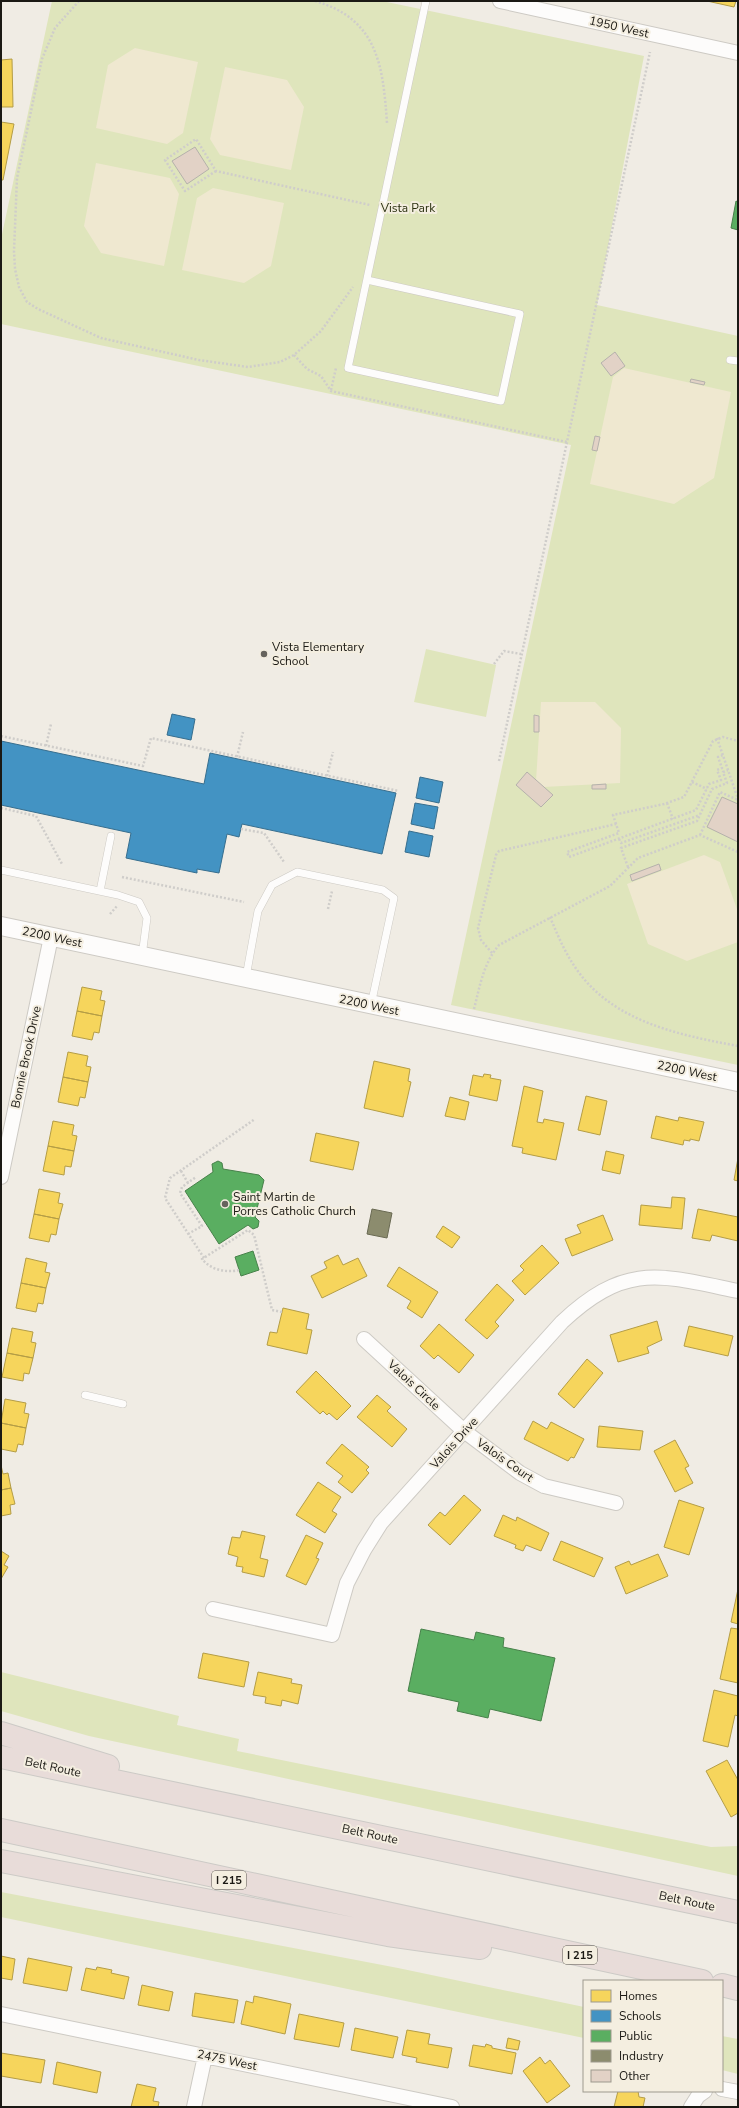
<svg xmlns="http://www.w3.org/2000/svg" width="739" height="2108" viewBox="0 0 739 2108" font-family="'Nunito Sans',sans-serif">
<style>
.green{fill:#dfe5bc}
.sand{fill:#efe8d0}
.homes{fill:#f6d55c;stroke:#b49d46}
.schools{fill:#4393c3;stroke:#376e8e}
.public{fill:#5aae61;stroke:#47814a}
.industry{fill:#8c8c6e;stroke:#6a6a53}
.building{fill:#e2d2c6;stroke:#b5b1ac}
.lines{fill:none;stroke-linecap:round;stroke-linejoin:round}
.service-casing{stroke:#cdcac4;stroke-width:8}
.minor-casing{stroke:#cdcac4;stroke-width:16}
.tertiary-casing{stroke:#cdcac4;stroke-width:20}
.motorway-casing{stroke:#cccac6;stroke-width:24}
.path{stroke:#cfcdca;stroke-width:2.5;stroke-dasharray:2 2;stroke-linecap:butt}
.service{stroke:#fdfcfb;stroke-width:7}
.minor{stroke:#fdfcfb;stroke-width:14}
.tertiary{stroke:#fdfcfb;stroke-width:18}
.motorway{stroke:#e8dcd9;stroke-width:22}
.poi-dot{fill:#66635d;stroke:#f4eee0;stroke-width:1.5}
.labels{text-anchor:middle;stroke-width:4;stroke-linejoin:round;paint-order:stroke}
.shield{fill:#f4eee0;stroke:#5c5951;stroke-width:1}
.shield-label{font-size:11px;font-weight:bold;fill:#1b1914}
.street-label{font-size:12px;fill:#1b1914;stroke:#f4eee0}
.park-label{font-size:12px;fill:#2b3110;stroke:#f4eee0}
.poi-label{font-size:12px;fill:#1b1914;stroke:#f4eee0;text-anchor:start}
</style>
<rect width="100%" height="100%" fill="#f0ece4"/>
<path class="green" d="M52,1H382L644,56L597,305L738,336V1065L451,1005L571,445L1,324V239Z
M426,649L496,665L486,717L414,702Z
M1,1672L179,1716L177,1725L239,1739L237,1751L711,1847L738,1846V1876L89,1736L1,1711Z
M1,1892L398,1968L584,2007V2038L1,1917Z
M722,2036L738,2039V2074L722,2070Z"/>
<path class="sand" d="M135,48L198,62L183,133L167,144L96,128L108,65Z
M225,67L287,80L304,107L291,170L220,155L210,139Z
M96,163L170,178L179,194L164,266L101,253L84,226Z
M213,188L284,203L271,266L244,283L182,270L197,198Z
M624,368L731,392L714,478L674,504L590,484L613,377Z
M541,702H595L621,728L620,783L543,787L536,781Z
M704,855L720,862L738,912V942L687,961L648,944L627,884Z"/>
<path class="homes" d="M707,1H736L734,7Z
M12,59L13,107H1V60Z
M1,122L14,124L3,180H1Z
M82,987L102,991L100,1000L105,1001L102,1016L77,1011Z
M77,1011L102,1016L99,1033L94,1032L92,1040L72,1036Z
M68,1052L88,1056L86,1066L91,1067L88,1082L63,1077Z
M374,1061L410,1069L408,1081L411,1082L403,1117L364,1108Z
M484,1074L491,1075L490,1078L501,1080L497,1101L469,1095L473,1075L483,1077Z
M63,1077L88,1082L85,1098L80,1097L78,1106L58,1102Z
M524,1086L543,1091L537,1122L543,1123L544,1119L564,1123L556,1160L522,1153L523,1148L512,1146Z
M586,1096L607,1101L600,1135L578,1130Z
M450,1097L469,1102L465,1120L445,1116Z
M656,1116L678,1121L679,1117L704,1122L699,1141L690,1139V1141L684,1140L683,1145L651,1138Z
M53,1121L74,1125L72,1135L77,1136L74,1151L48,1146Z
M316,1133L359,1142L353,1170L310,1161Z
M48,1146L74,1151L71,1167L65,1166L64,1175L43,1171Z
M606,1151L624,1155L620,1174L602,1170Z
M738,1158V1181L734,1180Z
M39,1189L60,1193L58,1203L63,1204L59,1219L34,1214Z
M672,1197L685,1198L682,1229L639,1225L641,1205L671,1208Z
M698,1209L738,1217V1241L712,1235L710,1241L692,1238Z
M34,1214L59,1219L56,1235L51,1234L49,1242L29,1238Z
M603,1215L613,1240L572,1256L565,1239L581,1233L577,1225Z
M443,1226L460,1237L452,1248L436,1237Z
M542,1245L559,1263L525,1295L512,1281L524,1270L520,1266Z
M338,1255L343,1265L358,1258L367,1276L322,1298L311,1276L327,1268L324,1262Z
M26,1258L47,1263L45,1272L50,1273L46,1288L21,1283Z
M399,1267L438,1292L422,1318L407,1308L411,1301L387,1286Z
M21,1283L46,1288L43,1304L38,1303L36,1312L16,1308Z
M497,1284L514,1300L495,1322L499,1326L487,1339L465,1320Z
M283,1308L309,1314L306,1329L312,1330L307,1354L267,1345L270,1332L277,1333Z
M657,1321L662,1340L647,1347L649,1353L618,1362L610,1335Z
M439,1324L474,1355L459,1373L438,1355L434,1359L420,1346Z
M689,1326L733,1336L728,1356L684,1346Z
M12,1328L33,1332L31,1342L36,1343L33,1358L7,1353Z
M7,1353L33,1358L29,1374L24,1373L23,1381L2,1377Z
M587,1359L603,1373L574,1408L558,1394Z
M316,1371L351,1406L337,1420L329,1413L327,1415L323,1411L320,1414L296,1392Z
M377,1395L391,1407L387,1411L407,1429L392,1447L357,1417Z
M5,1399L26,1403L24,1413L29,1414L26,1428L1,1423Z
M533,1421L547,1429L551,1422L584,1439L574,1458L571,1457L568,1461L524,1439Z
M1,1423L26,1428L23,1445L18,1444L16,1452L1,1449Z
M599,1426L643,1431L640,1450L597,1447Z
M675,1440L689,1466L685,1468L693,1483L675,1492L654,1451Z
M342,1444L369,1467L366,1470L369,1473L352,1493L338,1482L343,1476L326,1463Z
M1,1465L3,1474L8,1473L11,1488L1,1490Z
M318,1482L341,1497L332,1511L337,1514L325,1533L296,1515Z
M11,1488L15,1504L10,1505L11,1514L1,1516V1490Z
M464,1495L481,1510L450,1545L428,1525L440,1512L445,1516Z
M679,1500L704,1508L689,1555L664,1547Z
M503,1515L516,1521L517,1517L549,1533L541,1551L526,1545L523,1551L515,1548L516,1545L494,1536Z
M242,1531L265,1536L260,1558L268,1560L264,1577L242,1572L243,1567L236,1566L238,1557L228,1554L232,1537L240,1538Z
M306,1535L323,1543L316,1558L319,1559L306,1585L286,1576Z
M561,1541L603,1558L594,1577L553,1560Z
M1,1551L9,1556L4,1565L8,1567L1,1579Z
M658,1554L668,1576L626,1594L615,1567L629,1561L631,1565Z
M738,1589V1624L731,1622Z
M731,1628L738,1629V1683L720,1679Z
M203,1653L249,1662L244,1687L198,1678Z
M258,1672L292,1679L291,1683L302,1685L298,1704L282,1700L281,1706L265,1703L266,1697L253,1695Z
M714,1690L738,1696V1716L735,1715L728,1747L703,1741Z
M727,1760L738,1780V1813L731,1817L706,1771Z
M1,1956L15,1959L12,1980L1,1978Z
M28,1958L72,1967L67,1991L23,1983Z
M97,1967L112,1970L111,1973L129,1977L124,1999L81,1990L86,1968L96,1970Z
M142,1985L173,1992L169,2011L138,2005Z
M195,1993L238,2000L234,2023L192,2016Z
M254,1996L291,2004L285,2034L241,2024L246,2001L253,2003Z
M299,2014L344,2023L339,2047L294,2039Z
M355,2028L398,2037L393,2058L351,2050Z
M407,2030L430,2034L428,2044L452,2048L448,2068L416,2062L417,2058L402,2055Z
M508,2038L520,2041L518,2050L506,2048Z
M486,2044L492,2046V2048L516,2053L512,2074L469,2066L473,2045L485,2047Z
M1,2053L45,2060L41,2083L1,2076Z
M540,2057L545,2064L550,2060L570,2086L547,2103L523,2071Z
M57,2062L101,2072L97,2093L53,2084Z
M137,2084L156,2088L153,2101L159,2102L158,2107H131Z
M618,2091H638L639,2097L645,2098L643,2107H614Z"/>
<path class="schools" d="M172,714L195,719L191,740L167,735Z
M1,741L204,784L210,753L396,793L382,854L242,824L239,837L227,834L219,873L197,869V873L126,858L131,833L1,805Z
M420,777L443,782L439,803L416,798Z
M415,803L438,807L434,829L411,824Z
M409,831L433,836L429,857L405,852Z"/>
<path class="public" d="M736,201L738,202V230L731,228Z
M218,1161L222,1163L223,1169L259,1175L264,1180L255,1217L259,1221L258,1227L253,1229L248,1225L219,1244L185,1191L213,1172L212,1164Z
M253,1251L259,1270L241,1276L235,1257Z
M421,1629L474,1640L476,1632L504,1638L503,1647L555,1658L541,1721L490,1709L488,1718L457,1711L459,1702L408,1691Z"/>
<path class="industry" d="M372,1209L392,1213L387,1238L367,1234Z"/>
<path class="building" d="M195,147L209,169L187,184L172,161Z
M615,352L625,366L611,376L601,363Z
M691,379L705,382L704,385L690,382Z
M595,436L600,437L597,451L592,450Z
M534,715L539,716V732H534Z
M527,772L553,795L541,807L516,785Z
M606,784V789H592V785Z
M722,797L738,804V842L707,827Z
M659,864L661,870L632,881L630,875Z"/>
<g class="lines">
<defs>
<path id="service" d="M367,280L520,314L501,401L348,368L426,1
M730,360L738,361
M1,870L118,895L139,902L147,918L142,956
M100,891L111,836
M246,977L258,911L272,885L297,872L383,890L394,898L371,1005
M85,1395L123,1404"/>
<path id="minor" d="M500,1L738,53
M1,1177L51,937
M364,1339L464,1431L520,1473L544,1486L616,1503
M213,1609L332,1635L347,1583L364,1550L381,1523L562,1322C626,1262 660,1275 738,1291
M1,2014L452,2107
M722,2089L738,2092
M194,2107L205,2056
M691,2107L698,2096L705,2091"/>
<path id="tertiary" d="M1,926L738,1082"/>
<path id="motorway" d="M1,1733L108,1766
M1,1757L738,1912
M1,1830L702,1981
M1,1861L388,1935L480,1948
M722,1985L738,1989"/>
</defs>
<use href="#service" class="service-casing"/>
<use href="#minor" class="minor-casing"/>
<use href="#tertiary" class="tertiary-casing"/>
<use href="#motorway" class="motorway-casing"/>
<path class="path" d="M79,1L55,28L42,59L17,178L14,251L15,269L19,287L27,302L38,309L101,338L199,360L248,367L280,362L294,355L321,331L353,287
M315,1C378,19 383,66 387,123
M216,171L185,191L165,160L196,139L216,171L370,205
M294,355L307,369L321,376L331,391L567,442L650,52
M331,390L336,368
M494,664L504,651L521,654
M1,736L143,766L151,738L399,791
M717,738L738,799
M46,746L51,724
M237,757L243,732
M499,761L567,442
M327,776L333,752
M692,782L707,789
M667,803L673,819
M1,808L36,816L62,864
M616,824L613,815L664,804L684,797L713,741L723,737L738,741
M241,829L264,833L284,862
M700,835L720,792L738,800
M619,839L621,843L700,815
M628,867L621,848L697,821L712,789L727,783L723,772L728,770
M122,877L244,902
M328,909L332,891H331
M110,914L117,906
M550,917C556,931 562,946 570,959C605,1020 674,1034 738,1046
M492,953L481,940L478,928L496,855L499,851L616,824L619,833L567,852L569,857L696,810L709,784L721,780L717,770L722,768L718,757L723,755
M474,1009C480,986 483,964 499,945L610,886L638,858L700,835L738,852
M181,1171L188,1183
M188,1234L202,1226L180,1193L182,1187L196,1177
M204,1258L165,1198L170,1178L255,1119
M239,1270C226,1273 211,1270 202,1259L248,1230L254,1235L272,1310L282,1312"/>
<use href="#service" class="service"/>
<use href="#minor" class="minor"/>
<use href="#tertiary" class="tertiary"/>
<use href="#motorway" class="motorway"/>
</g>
<g class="poi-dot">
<circle cx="264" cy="654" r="4"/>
<circle cx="225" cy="1204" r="4"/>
</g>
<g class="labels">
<g class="shield">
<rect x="212" y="1871" width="34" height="18" rx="3"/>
<rect x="563" y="1946" width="34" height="18" rx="3"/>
</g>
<g class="shield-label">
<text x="229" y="1884">I 215</text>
<text x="580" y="1959">I 215</text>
</g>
<g class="street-label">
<text transform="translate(619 27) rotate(13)" y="4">1950 West</text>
<text transform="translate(52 937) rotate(12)" y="4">2200 West</text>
<text transform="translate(369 1005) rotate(12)" y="4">2200 West</text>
<text transform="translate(26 1057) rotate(-78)" y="4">Bonnie Brook Drive</text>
<text transform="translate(687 1071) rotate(12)" y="4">2200 West</text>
<text transform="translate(414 1385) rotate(43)" y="4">Valois Circle</text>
<text transform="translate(454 1443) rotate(-48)" y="4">Valois Drive</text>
<text transform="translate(505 1460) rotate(35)" y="4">Valois Court</text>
<text transform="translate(53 1767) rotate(12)" y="4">Belt Route</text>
<text transform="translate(370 1834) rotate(12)" y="4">Belt Route</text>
<text transform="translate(687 1901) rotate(12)" y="4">Belt Route</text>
<text transform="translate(227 2060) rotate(12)" y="4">2475 West</text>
</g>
<g class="park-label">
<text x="408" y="212">Vista Park</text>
</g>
<g class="poi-label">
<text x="272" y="651">Vista Elementary<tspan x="272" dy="14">School</tspan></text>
<text x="233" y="1201">Saint Martin de<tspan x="233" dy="14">Porres Catholic Church</tspan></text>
</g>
</g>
<rect width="739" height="2108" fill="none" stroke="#1b1914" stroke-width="4"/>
<rect x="583" y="1980" width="140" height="112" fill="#f4eee0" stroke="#9d998e"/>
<rect x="591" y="1990" width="20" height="12" fill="#f6d55c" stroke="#9d998e"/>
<text x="619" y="2000" font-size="12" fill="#1b1914">Homes</text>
<rect x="591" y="2010" width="20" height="12" fill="#4393c3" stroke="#9d998e"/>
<text x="619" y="2020" font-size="12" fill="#1b1914">Schools</text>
<rect x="591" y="2030" width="20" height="12" fill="#5aae61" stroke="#9d998e"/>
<text x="619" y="2040" font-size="12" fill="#1b1914">Public</text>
<rect x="591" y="2050" width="20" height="12" fill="#8c8c6e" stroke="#9d998e"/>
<text x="619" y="2060" font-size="12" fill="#1b1914">Industry</text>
<rect x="591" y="2070" width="20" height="12" fill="#e2d2c6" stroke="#9d998e"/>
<text x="619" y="2080" font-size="12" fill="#1b1914">Other</text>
</svg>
